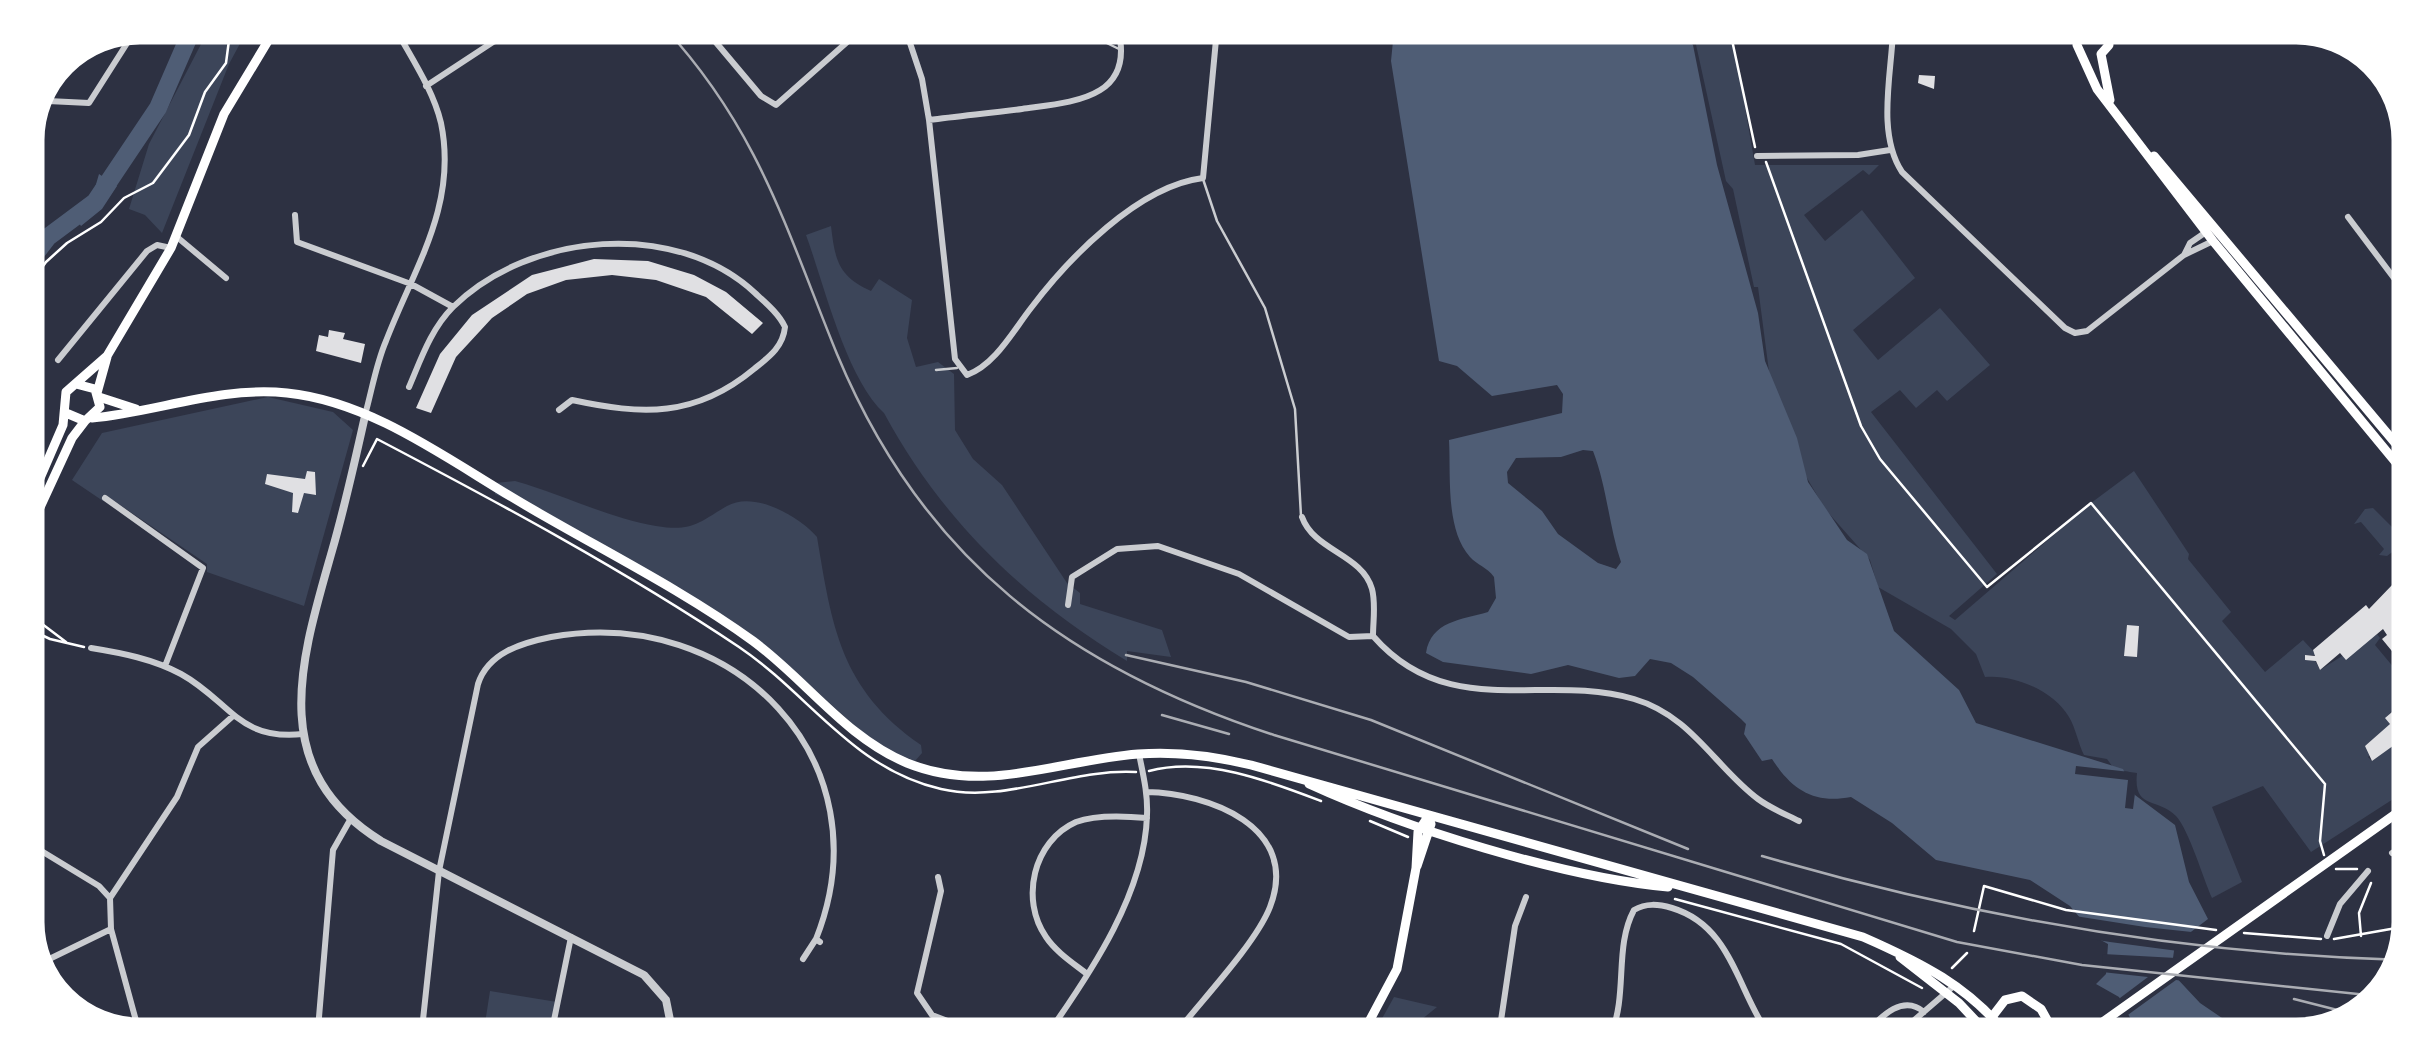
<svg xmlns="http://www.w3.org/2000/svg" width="2436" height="1062" viewBox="0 0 2436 1062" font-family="'Sofia Sans Condensed',sans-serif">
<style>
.green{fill:#3c4559}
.water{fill:#4f5d75;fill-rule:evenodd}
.pier{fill:#2d3142}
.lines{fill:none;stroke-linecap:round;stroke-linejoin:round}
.river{stroke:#4f5d75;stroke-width:18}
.building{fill:#e0e0e3}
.path{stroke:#fff;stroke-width:2.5}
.service{stroke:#caccd0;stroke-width:2.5}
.minor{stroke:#caccd0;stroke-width:6}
.tertiary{stroke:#caccd0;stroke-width:8}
.secondary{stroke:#fff;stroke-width:9}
.primary{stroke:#fff;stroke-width:9}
.rail{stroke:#abadb3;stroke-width:2.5}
.rim{fill:none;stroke:#fff;stroke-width:5}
</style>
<rect width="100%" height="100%" fill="#2d3142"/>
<path class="green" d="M211,25H250L229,64L162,233L145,215L129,209L149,144Z
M1693,31H1717L1733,38L1755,165H1879L1869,175L1863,170L1804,215L1825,241L1862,210L1915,278L1853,330L1878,360L1940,308L1990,365L1947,401L1937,390L1916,408L1900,390L1871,412L1997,574L1949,616L1955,620L2091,503L2134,471L2189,554L2188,559L2231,612L2222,621L2265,672L2303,640L2317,655H2306L2305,660H2315L2320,670L2377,634L2380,638L2375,645L2405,681V701L2386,717L2391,724L2365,746L2373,753L2368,757L2372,761L2404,738V779L2392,784L2401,794L2311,852L2263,786L2212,807L2242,882L2212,898C2203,878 2189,830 2176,816C2157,797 2133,810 2137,773L2115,770L2107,759L2084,755C2078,743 2076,729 2069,717C2054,691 2014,674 1985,677L1976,654L1951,629L1878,587L1870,560L1825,509L1796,459L1771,387L1758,287H1754L1733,189L1726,181Z
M831,226C835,260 838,276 871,291L879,279L912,300L907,338L916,367L938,362L954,374L955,430L973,459L1002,485L1067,583L1080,593V604L1162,630L1171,657L1127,651V661C1024,599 941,519 884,413C846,378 824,284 806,235Z
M268,397L333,412L353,430L304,606L207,572V564L107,496L103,501L72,480L102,433Z
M515,481C562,494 608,518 656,526C692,532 698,523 727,506C754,490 800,517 817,537C832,626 840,689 921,745L922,753L915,761L876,745L774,653L535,512L495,494V483Z
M2373,508L2402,537L2399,547L2387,556L2379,555L2384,549L2361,522L2354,524L2365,509Z
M490,991L557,1002L552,1030H484Z
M1394,997L1437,1007L1405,1033H1374Z"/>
<path class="water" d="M1400,30L1621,31L1641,37H1686L1693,45L1717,165L1758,313L1765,361L1797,438L1808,482L1847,540L1867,554L1894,631L1959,690L1976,723L2123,769L2135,795L2175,825L2189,882L2208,919L2175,944L2171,972L2200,1003L2250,1037L2133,1036L2135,1027L2119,997L2096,984L2106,974L2108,944L2097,938L2070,906L2030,880L1936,860L1892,823L1851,797C1814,804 1792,790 1772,759L1762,761L1744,734L1746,724L1741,719L1693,677L1671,663L1650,659L1635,676L1619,678L1568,665L1531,674L1443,662L1426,653C1431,621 1461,620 1488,612L1496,598L1494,577C1487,567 1477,565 1470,557C1445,529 1451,475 1449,440L1562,413L1563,394L1557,385L1492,396L1457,366L1439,361L1391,61L1393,41ZM1583,450L1593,451C1607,487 1609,527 1621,562L1616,569L1598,563L1558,534L1542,511L1508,483L1507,472L1516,458L1561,457Z
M99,174L117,186L102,209L81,226L70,210L92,198Z"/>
<path class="pier" d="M2076,766L2130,772L2136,785L2133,809L2125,808L2128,780L2075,774Z
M2075,916L2145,927L2201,933L2178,951L2110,942L2091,939Z
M2103,954L2176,958V970L2185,981L2176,980L2125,1017L2116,1001L2148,977L2102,972Z"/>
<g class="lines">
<path class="river" d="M25,267L48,237L95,202L158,108L194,25"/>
</g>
<path class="building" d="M1919,75L1935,76L1934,89L1918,83Z
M594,259L648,261L694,275L726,292L763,323L752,334L706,297L656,280L612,275L566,280L527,294L492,318L456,357L431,413L416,408L440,354L472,315L532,275Z
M329,330L345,333L343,339L365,344L361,363L316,351L319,335L328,337Z
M307,471L315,472L316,495L304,493L298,513L292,512L293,493L265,484L267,474L305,479Z
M2394,583L2404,611L2394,619L2399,625L2406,619L2405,667L2382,639L2387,635L2383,629L2346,660L2340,653L2320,670L2316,661L2305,660V655L2315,656L2313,650L2366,605L2369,609Z
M2127,625L2139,626L2137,657L2124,656Z
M2405,701L2404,738L2372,761L2365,746L2390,724L2385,718Z"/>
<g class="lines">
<path class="path" d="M1716,31L1732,40L1755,147
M1766,162L1861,426L1880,459L1987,587L2091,503L2325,784L2320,841L2324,855
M25,291L46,262L67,243L101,222L124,198L153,183L189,135L205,92L226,63L231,25
M363,466L377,439C499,503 624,570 739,647C810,695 853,769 941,789C1005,804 1072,768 1136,772
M25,611L66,642
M25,627L50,639L84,647
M1149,771C1205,756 1269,781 1321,801
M1370,821L1408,837
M2336,869H2357
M1675,899L1841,944L1922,988
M1974,931L1984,886L2066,910L2216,930
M2244,933L2321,939
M2361,936L2359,913L2371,883
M2334,939L2402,927
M1952,968L1967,953"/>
<path class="service" d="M1078,29L1119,49
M1203,179L1217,221L1265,308L1295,409L1301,516
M936,370L957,368"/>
<path class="minor" d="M486,26L493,42
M703,27L761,96L776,105L863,28
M905,28L922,79L929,120L955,359L967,375C995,365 1013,331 1031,308C1068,259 1138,186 1203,178L1217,29
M1893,32C1891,76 1877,134 1902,172L2065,328L2075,333L2087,331L2184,255L2213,241
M57,64L62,57
M2386,69L2388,73
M426,86L493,42L530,27
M929,120C960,116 991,113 1022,109C1071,102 1136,100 1118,29
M30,124L48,101L89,103L138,26
M1757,156L1858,155L1890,150
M295,215L297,242L411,284L453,307
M2348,217L2409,298
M177,237L226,278
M2184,255L2190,243L2206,232
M58,360L147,251L157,245L171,248
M409,387C421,359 431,329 453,307C529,232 676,219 755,293C766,303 779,314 785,327C783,347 769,357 754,369C695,418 642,415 572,400L559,410
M365,415C372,390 376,364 386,341C414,268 458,205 441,123C433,89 410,56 394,26
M105,498L203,568L165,666
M1302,517C1314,551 1362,554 1372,589C1376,604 1373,621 1373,636
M1068,605L1072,577L1117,549L1158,546L1239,574L1349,637L1373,636
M1373,636C1449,723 1544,672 1634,699C1692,716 1715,767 1758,799C1770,808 1785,814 1799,821
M91,648C122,653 153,659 181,674C230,701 238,741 303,734
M1146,792C1209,793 1301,827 1270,907C1256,943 1202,1000 1177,1032
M25,841L99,886L110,898L111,929L138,1028
M2392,853L2403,846
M938,877L941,891L917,993L932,1015L976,1032
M110,898L177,797L198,747L233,716
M2327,936L2340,904L2368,871
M803,959L816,939
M37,965L111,929
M1087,974C1073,963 1056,952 1046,937C1020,900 1033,841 1076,822C1097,814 1126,816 1147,818
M2323,1022L2324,1029
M318,1029L333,850L350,820
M422,1029L439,871L478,684C488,653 521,643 551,637C733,604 887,760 816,939L820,942
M552,1030L571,937
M1049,1032C1092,971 1145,892 1147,815C1148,794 1143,774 1139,754
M1499,1034L1515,926L1526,897
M1611,1034C1628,994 1614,947 1634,910C1646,903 1658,904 1672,908C1732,926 1737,990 1769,1035
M1863,1035C1880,1018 1902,993 1924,1012
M1897,1035L1955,985"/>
<path class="tertiary" d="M2306,34L2343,36
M2110,41L2121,33
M365,416C355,461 345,506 332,551C301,660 265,769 381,841L644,975L666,1000L672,1030"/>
<path class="secondary" d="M2078,33L2077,45L2097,89L2213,241L2407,476
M2101,54L2110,100
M2101,54L2109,45L2108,33
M2154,156L2407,457
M99,397L136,409
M92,418C157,412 220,386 287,393C376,402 456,466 532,509C606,552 684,591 753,641C806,680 845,737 907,763C986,795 1059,760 1138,754C1176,751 1214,756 1251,765L1863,937C1920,962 1969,986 2008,1036
M1309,784C1405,828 1562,877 1668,887
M1417,866L1431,824
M1900,957L1959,1003L1990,1036
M1992,1017L2005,1000L2022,996L2041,1009L2056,1036
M1363,1033L1397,969L1416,868L1418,832L1429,815
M2083,1036L2404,808"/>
<path class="primary" d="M97,393L107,357
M66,413L85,421L100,407L95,389L76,384
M25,513L63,425L66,392L107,356L171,248L224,114L277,26
M25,540L72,438L85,421"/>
<path class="rail" d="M664,27C759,130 786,229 837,354C922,559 1067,667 1274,735L1957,942L2082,965L2377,996
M1126,655L1246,682L1371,720L1688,849
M1162,715L1229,734
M1762,856C1972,917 2183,954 2402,960
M2294,999L2361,1016"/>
</g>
<path d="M0 0H2436V1062H0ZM140 42H2296A98 98 0 0 1 2394 140V922A98 98 0 0 1 2296 1020H140A98 98 0 0 1 42 922V140A98 98 0 0 1 140 42Z" fill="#fff" fill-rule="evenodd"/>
<path class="rim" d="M140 42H2296A98 98 0 0 1 2394 140V922A98 98 0 0 1 2296 1020H140A98 98 0 0 1 42 922V140A98 98 0 0 1 140 42Z"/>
</svg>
